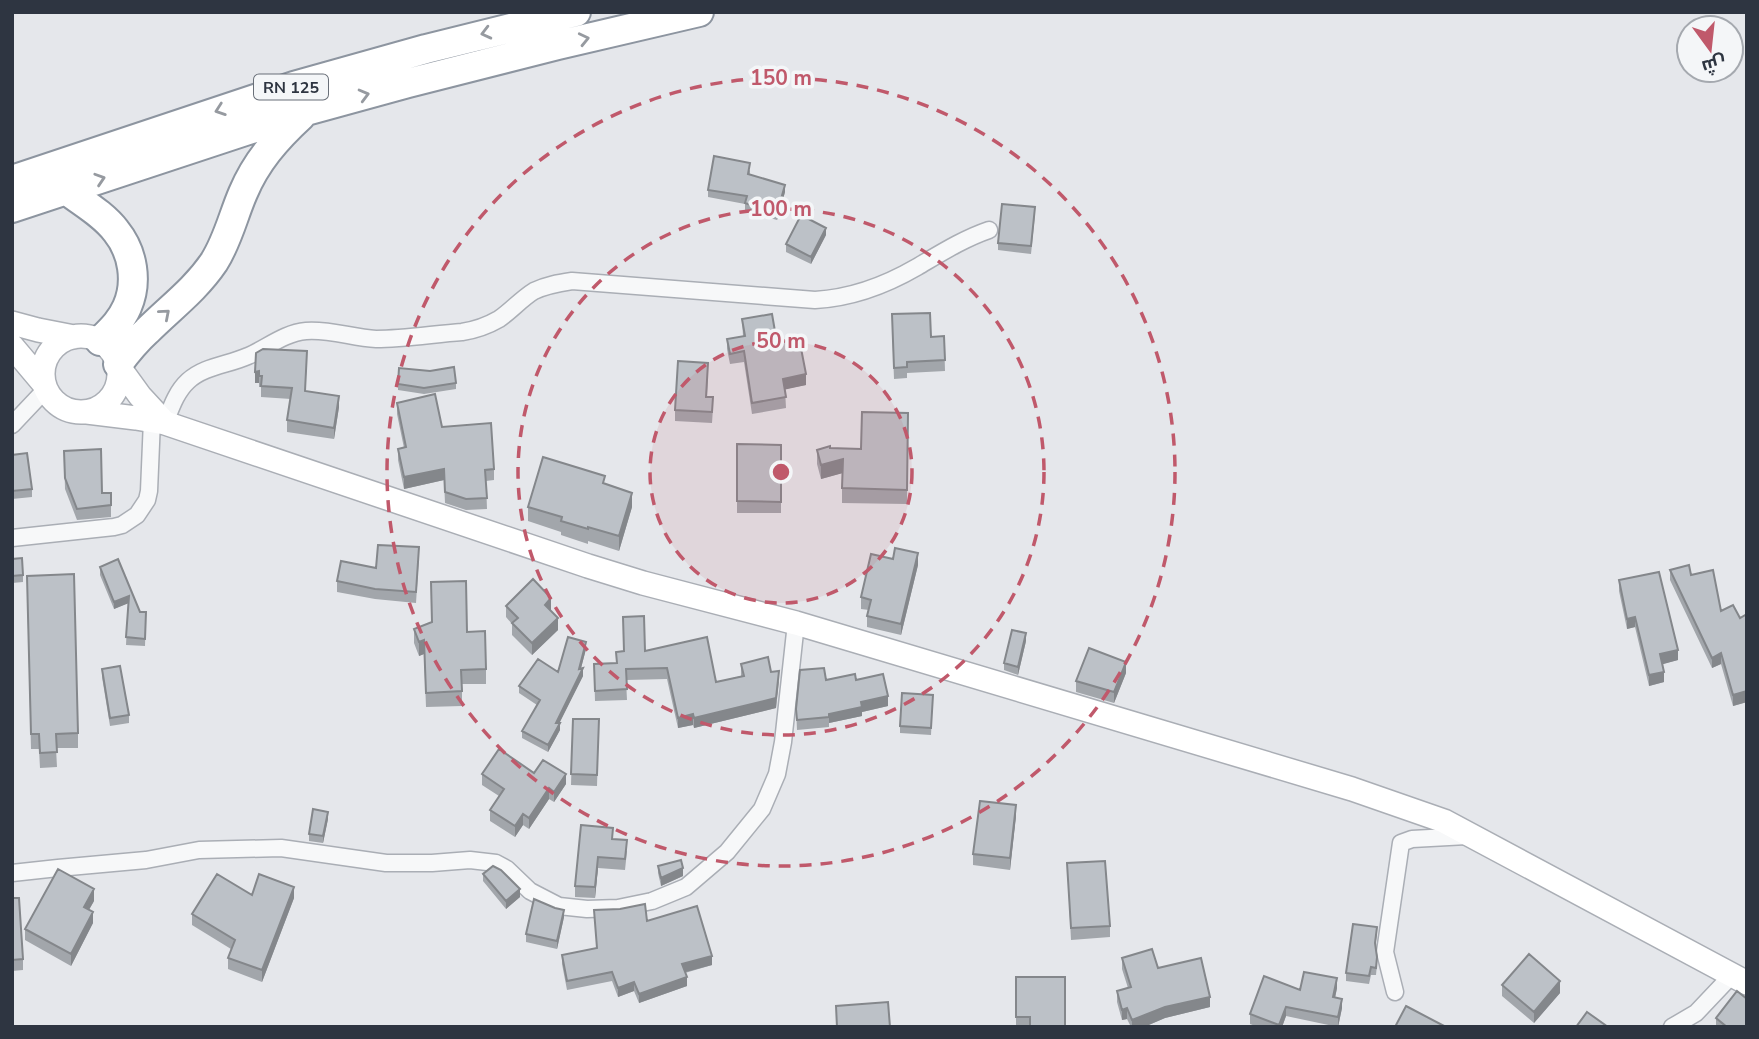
<svg xmlns="http://www.w3.org/2000/svg" width="1759" height="1039" viewBox="0 0 1759 1039" font-family="'Nunito Sans',Cairo,sans-serif">
<style>
.lines{fill:none;stroke-linecap:round;stroke-linejoin:round}
.street-casing{stroke:#aaaeb5;stroke-width:19}
.secondary-casing{stroke:#aaaeb5;stroke-width:26}
.highway-casing{stroke:#8d95a0;stroke-width:32}
.street{stroke:#f7f8f9;stroke-width:16}
.secondary{stroke:#fff;stroke-width:23}
.highway{stroke:#fff;stroke-width:28}
.wall{fill:#a2a6ab}
.shaded-wall{fill:#84878b}
.building{fill:#bcc1c7;stroke:#84878b;stroke-width:2}
.oneway{stroke:#969aa0}
.ring{fill:none;stroke:#c0596b;stroke-width:3.5;stroke-dasharray:12 9}
.labels{text-anchor:middle;stroke-width:7;stroke-linejoin:round;paint-order:stroke}
.shield{fill:#f4f6f8;stroke:#696f78;stroke-width:2}
.shield-label{font-size:16px;font-weight:bold;fill:#2e3541}
.centre{fill:#c0596b;stroke:#f4f6f8;stroke-width:3.5}
.ring-label{font-size:21px;text-anchor:middle;font-weight:bold;fill:#c0596b;stroke:#f4f6f8;stroke-width:7;stroke-linejoin:round;paint-order:stroke}
</style>
<rect width="100%" height="100%" fill="#e5e7eb"/>
<g class="lines">
<defs>
<path id="street" d="M165,423C171,408 176,392 188,381C204,366 228,365 248,356C267,348 284,333 306,331C330,329 353,338 376,339C404,339 434,334 462,332C475,330 487,326 499,319C511,311 521,299 534,291C546,285 559,283 572,281L815,300C851,298 886,285 917,267C941,253 963,239 989,230
M12,425L46,389
M12,538L114,527L122,525L137,515L147,500L149,491L152,420
M12,873L58,868L146,860L199,850L281,848L386,863H432L470,860L496,863L507,869L530,891L559,906L587,909L618,908L652,901L686,887L727,852L762,809L777,774L783,742L796,623
M1395,992L1385,952L1401,843L1412,839L1467,836
M1672,1027L1696,1013L1732,975"/>
<path id="secondary" d="M12,323L38,330L74,337
M43 374a38 38 0 1 1 76 0a38 38 0 1 1-76 0Z
M12,346L44,384
M119,367L140,396L165,423
M87,412L136,418L165,423L588,566L643,583L796,623L1352,789L1444,821L1747,983"/>
<path id="highway" d="M12,180L294,86L426,49L576,12
M66,190C83,203 103,214 116,231C133,252 138,282 127,307C121,321 110,331 100,341
M12,208L306,111L408,83L558,45L699,12
M118,364C127,352 136,341 147,331C170,308 195,290 214,262C228,240 233,216 243,193C256,162 276,139 301,116"/>
</defs>
<use href="#street" class="street-casing"/>
<use href="#secondary" class="secondary-casing"/>
<use href="#highway" class="highway-casing"/>
<use href="#street" class="street"/>
<use href="#secondary" class="secondary"/>
<use href="#highway" class="highway"/>
</g>
<path class="wall" d="M750,170V174L785,192L777,220L745,211V204L708,197V190Z
M1035,215L1031,254L998,250V243Z
M826,235L811,264L786,252V244Z
M742,319L777,343L806,385L785,389L786,408L752,414L744,362L730,364L727,349V339L743,336Z
M892,326L931,337L944,336L945,371L907,373V378L894,379Z
M307,362L305,391L339,407L334,439L287,432V420L291,399L261,397V387H259V383H255V372Z
M430,371L456,383V389L424,394L398,390V384Z
M708,375L707,397L713,408L712,423L675,421V410Z
M397,403L442,427L494,469V480L486,481L487,509L466,510L445,503L444,480L404,489L398,460V449L404,448L397,414Z
M908,413L907,504L842,503V473L821,479L817,464V450L830,448L861,449Z
M737,444L781,445V513H737Z
M64,451L102,493H111V517L77,520L65,489Z
M12,455L32,489V497L12,499Z
M605,484L632,507L619,551L588,541V544L561,535V532L528,521V507Z
M419,557L416,603L375,599L337,592V581L376,568Z
M12,559L23,575V582L12,583Z
M893,559L918,565L901,635L867,627V616L869,610L861,609V597Z
M100,567L140,612H146L145,646L126,645L128,603L114,609L100,575Z
M1670,570L1691,575L1721,611L1740,618L1747,614V702L1733,706L1721,664L1712,668L1670,580Z
M1619,580L1678,660L1662,664L1664,682L1649,686L1635,627L1627,629L1619,591Z
M27,590L78,733V748H56L57,767L40,768L39,749H31Z
M506,606L551,610L550,611L558,630L532,655L512,635V624L506,617Z
M414,629L467,632L486,669V684H462V706L426,707L424,654L419,656L414,643Z
M1026,641L1018,675L1004,670V663Z
M586,649L581,668L583,676L559,723L560,730L548,752L522,738V731L537,705L519,693V686L558,672Z
M645,651L716,682L741,676V664L771,672L779,682L776,708L694,728L693,725L678,728L667,679L626,680L627,700L595,701L594,664L616,663V652Z
M102,669L129,715V723L110,726L102,677Z
M1126,673L1114,703L1076,692V681Z
M826,680H856L888,706L862,712V716L829,723V727L797,730L796,709Z
M933,695L931,735L900,733V726Z
M573,719H599L597,786L571,785Z
M534,773L566,784L554,802L549,799L529,829L523,825L515,837L490,821V810L499,796L482,785V774Z
M1016,816L1010,870L973,865V854Z
M328,819L323,843L309,841V834Z
M613,839L627,851L625,870L598,868L595,898L575,897V886Z
M1067,863L1110,926V937L1071,940Z
M658,866L683,876L661,886L658,873Z
M483,874L520,897L506,909L483,881Z
M252,895L294,898L262,982L228,969V958L231,949L192,925V914Z
M12,898L23,959V970L12,971Z
M94,901L89,910L93,923L71,966L25,940V929Z
M564,917L557,949L526,942V934Z
M647,921L712,965L685,973L687,986L639,1003L634,991L618,997L612,981L567,990L562,964V955L596,948Z
M1377,935L1375,947L1377,964L1376,975H1371L1369,984L1346,981V973Z
M1122,958L1158,968L1210,1007L1165,1018L1144,1027H1131L1127,1019L1122,1020L1117,1002V991L1128,988L1122,969Z
M1016,977H1065L1030,1026H1016Z
M1502,985L1560,993L1534,1023L1502,996Z
M1337,988L1335,998L1342,1008L1338,1027L1286,1016L1282,1027H1258L1250,1024V1014L1300,990Z
M1716,1018L1747,1027H1716Z"/>
<path class="shaded-wall" d="M785,185V192L777,220V213Z
M826,228V235L811,264V257Z
M259,371V383H255V372Z
M806,374V385L783,390V379Z
M339,396V407L334,439V428Z
M843,459V473L821,479V465Z
M444,469V480L404,489V477Z
M632,493V507L619,551V536Z
M918,553V565L901,635V624Z
M129,596V603L114,609V602Z
M551,598V610L545,616V605Z
M1635,617V627L1627,629V619Z
M558,618V630L532,655V643Z
M1026,633V641L1018,675V667Z
M424,640V654L419,656V642Z
M586,642V649L579,676V669Z
M1678,650V660L1660,665V654Z
M1721,653V664L1712,668V658Z
M1126,662V673L1114,703V692Z
M583,668V676L556,730V723Z
M779,671L776,708L694,728V718Z
M1664,672V682L1649,686V675Z
M1747,691V702L1733,706V695Z
M888,696V706L862,712V716L829,723V714L861,702Z
M693,714V725L678,728V718Z
M560,723V730L548,752V745Z
M566,774V784L554,802V792Z
M549,788V799L529,829V818Z
M1016,805V816L1010,870V858Z
M328,812V819L323,843V836Z
M523,814V825L515,837V826Z
M598,857V868L595,898V887Z
M683,868V876L661,886V878Z
M294,887V898L262,982V970Z
M94,889V901L84,918V907Z
M520,889V897L506,909V901Z
M564,910V917L557,949V941Z
M93,912V923L71,966V954Z
M712,956V965L682,973V964Z
M687,977V986L639,1003V994Z
M1337,978V988L1333,1007V997Z
M1560,981V993L1534,1023V1012Z
M634,982V991L618,997V988Z
M1210,997V1007L1165,1018L1144,1027H1132V1020L1165,1007Z
M1342,999V1008L1338,1027V1017Z
M1286,1007V1016L1282,1027H1279Z
M1127,1008V1019L1122,1020V1010Z"/>
<path class="building" d="M714,156L750,163L748,174L785,185L777,213L745,203L747,196L708,190Z
M1002,204L1035,207L1031,246L998,243Z
M801,215L826,228L811,257L786,244Z
M930,313L931,337L944,336L945,360L907,362V367L894,368L892,314Z
M772,314L777,343L799,338L806,374L783,379L786,397L752,403L744,351L730,354L727,339L745,336L742,319Z
M263,349L307,351L305,391L339,396L334,428L287,420L292,388L261,386L262,376H259V371L255,372L256,353Z
M678,361L708,363L706,397H713L712,412L675,410Z
M454,367L456,383L424,388L398,384L399,368L430,371Z
M435,394L442,427L491,423L494,469L485,470L487,498L466,499L445,492L444,469L404,477L398,449L406,447L397,403Z
M862,412L908,413L907,490L842,488L843,459L821,465L817,450L830,446V448L861,449Z
M737,444L781,445V502L737,501Z
M101,449L102,493H111V505L77,509L65,478L64,451Z
M27,453L32,489L12,491V455Z
M543,457L605,476L603,483L632,493L619,536L588,527V529L561,521L562,517L528,507Z
M378,545L419,547L416,592L375,589L337,581L341,561L376,568Z
M895,548L918,553L901,624L867,616L871,600L861,597L871,554L893,559Z
M22,558L23,575L12,576V559Z
M118,559L140,612H146L145,639L126,637L129,596L114,602L100,567Z
M1689,565L1691,575L1713,570L1721,611L1733,605L1740,618L1747,614V691L1733,695L1721,653L1712,658L1670,570Z
M1659,572L1678,650L1660,654L1664,672L1649,675L1635,617L1627,619L1619,580Z
M74,574L78,733L56,734L57,752L40,753L39,734H31L27,576Z
M533,579L551,598L545,605L558,618L532,643L512,623L518,618L506,606Z
M466,581L467,632L485,631L486,669L461,670L462,691L426,693L424,640L419,642L414,629L432,622L431,582Z
M644,616L645,651L707,637L716,682L744,676L741,664L768,657L771,672L779,671L776,698L694,718L693,714L678,718L667,668L626,669L627,689L595,691L594,664L617,663L616,652L624,651L623,617Z
M1012,630L1026,633L1018,667L1004,663Z
M568,637L586,642L579,669L583,668L556,723H560L548,745L522,731L540,700L519,686L538,659L558,672Z
M1089,648L1126,662L1114,692L1076,681Z
M120,666L129,715L110,718L102,669Z
M824,668L826,680L855,674L856,680L883,674L888,696L861,702L862,707L829,714V717L797,720L796,709L800,670Z
M902,693L933,695L931,728L900,726Z
M573,719H599L597,775L571,774Z
M499,749L534,773L543,760L566,774L554,792L549,788L529,818L523,814L515,826L490,810L504,789L482,774Z
M980,801L1016,805L1010,858L973,854Z
M313,809L328,812L323,836L309,834Z
M581,825L613,828L612,839L627,840L625,859L598,857L595,887L575,886Z
M681,860L683,868L661,878L658,866Z
M1105,861L1110,926L1071,928L1067,863Z
M493,866L501,870L520,889L506,901L483,874Z
M58,869L94,889L84,907L93,912L71,954L25,929Z
M217,874L252,895L259,874L294,887L262,970L228,958L235,940L192,914Z
M12,898H19L23,959L12,960Z
M534,899L555,908L564,910L557,941L526,934Z
M645,904L647,921L697,906L712,956L682,964L687,977L639,994L634,982L618,988L612,972L567,981L562,955L597,948L594,910L620,909Z
M1353,924L1377,927L1375,943L1377,957L1376,968L1371,967L1369,976L1346,973Z
M1152,949L1158,968L1201,958L1210,997L1165,1007L1132,1020L1127,1008L1122,1010L1117,991L1131,987L1122,958Z
M1529,954L1560,981L1534,1012L1502,985Z
M1304,972L1337,978L1333,997L1342,999L1338,1017L1286,1007L1279,1025L1250,1014L1264,976L1300,990Z
M1016,977H1065V1027H1030V1017H1016Z
M1737,991L1747,999V1027H1727L1716,1018Z
M888,1002L890,1027H837L836,1006Z
M1406,1006L1446,1027H1395Z
M1587,1012L1608,1027H1576Z"/>
<defs><path id="oneway-chevron" d="M-2-3.5L2.5 0L-2 3.5" fill="none" stroke-width="1.6" stroke-linecap="round" stroke-linejoin="round" transform="scale(1.75)"/></defs>
<g class="oneway">
<use href="#oneway-chevron" transform="translate(486 33) rotate(166)"/>
<use href="#oneway-chevron" transform="translate(584 39) rotate(-13)"/>
<use href="#oneway-chevron" transform="translate(364 95) rotate(-15)"/>
<use href="#oneway-chevron" transform="translate(220 110) rotate(161)"/>
<use href="#oneway-chevron" transform="translate(100 179) rotate(-18)"/>
<use href="#oneway-chevron" transform="translate(165 314) rotate(-41)"/>
</g>
<circle cx="781" cy="472" r="131" fill="#c0596b" fill-opacity=".12"/>
<g class="ring">
<circle cx="781" cy="472" r="131"/>
<circle cx="781" cy="472" r="263"/>
<circle cx="781" cy="472" r="394"/>
</g>
<g class="labels">
<rect class="shield" x="254" y="74.5" width="74" height="25" rx="5"/>
<g class="shield-label">
<text x="291" y="93">RN 125</text>
</g>
</g>
<circle cx="781" cy="472" r="10" class="centre"/>
<g class="ring-label">
<text x="781" y="85">150 m</text>
<text x="781" y="216">100 m</text>
<text x="781" y="348">50 m</text>
</g>
<rect width="1759" height="1039" fill="none" stroke="#2e3541" stroke-width="28"/>
<g transform="translate(1710 49) rotate(165)"><circle r="33" fill="#f4f6f8" stroke="#a5a9af" stroke-width="2"/>
<path d="M0-5L12 26L0 18L-12 26Z" fill="#c0596b"/>
<text y="-10" font-size="19" font-weight="bold" text-anchor="middle" fill="#2e3541">ش</text>
</g>
</svg>
